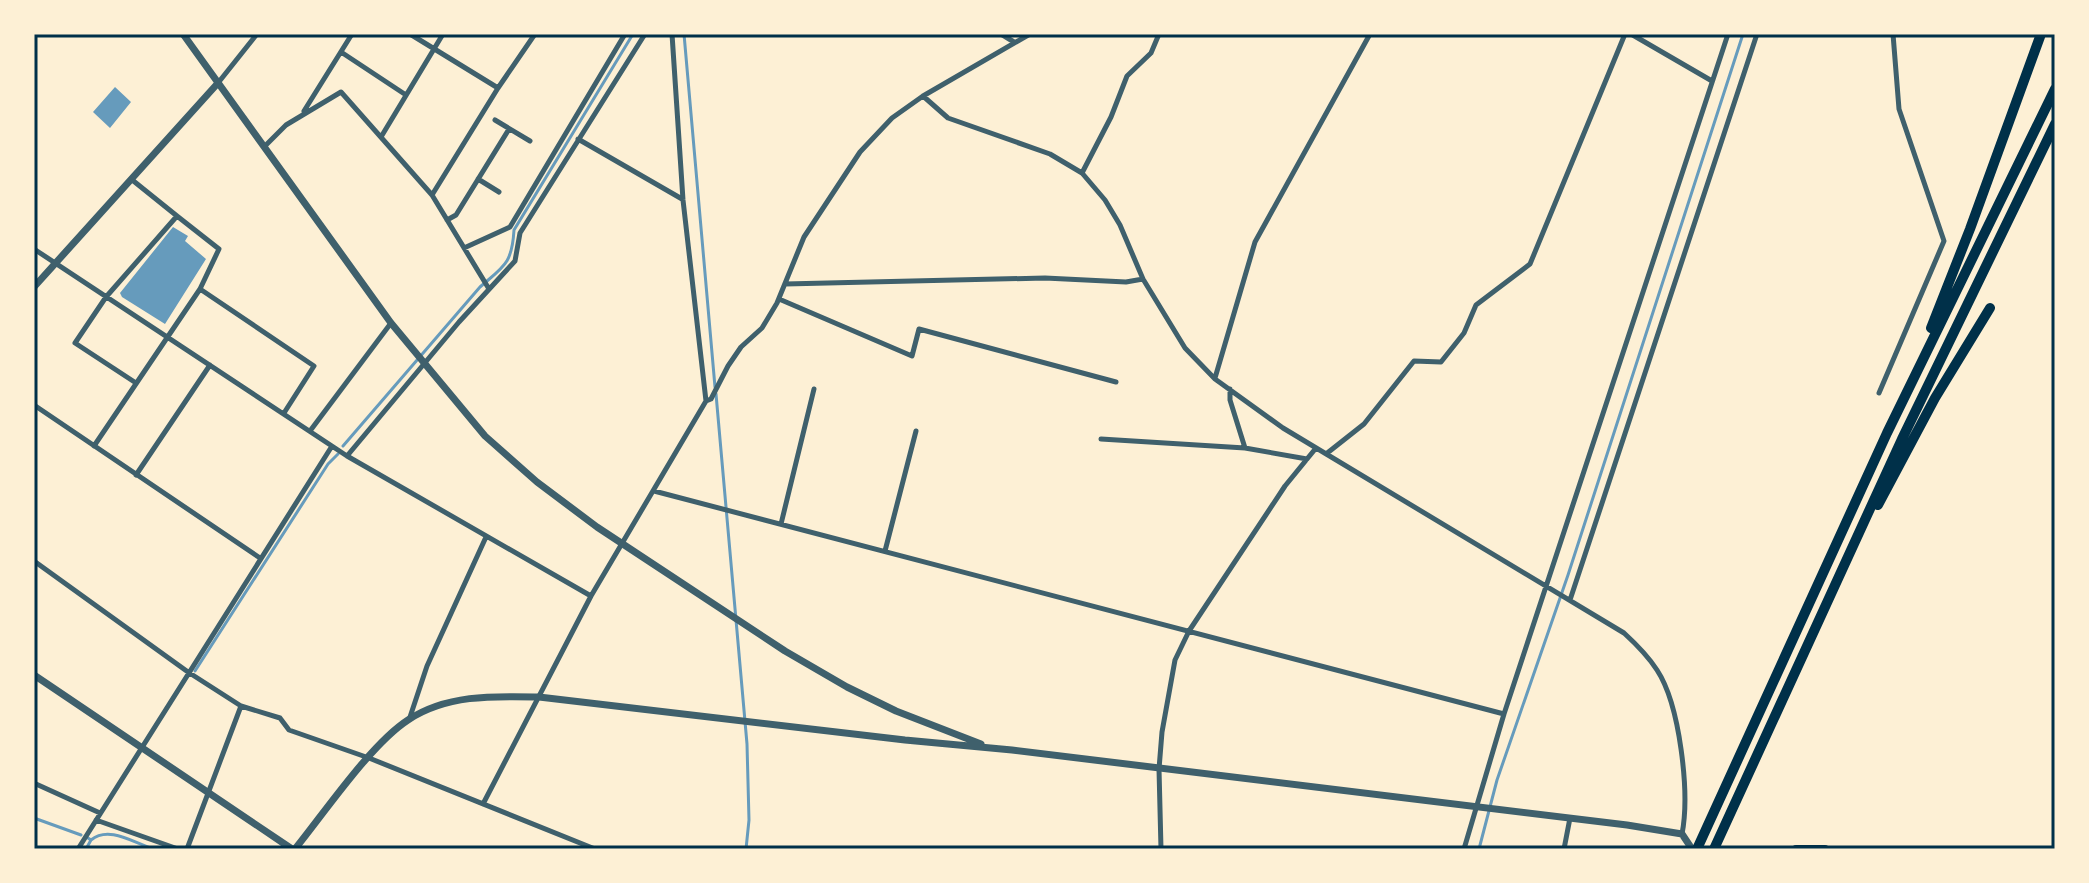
<svg xmlns="http://www.w3.org/2000/svg" width="2089" height="883" viewBox="0 0 2089 883" font-family="'Fira Sans Condensed',sans-serif">
<style>
.water{fill:#669bbc}
.lines{fill:none;stroke-linecap:round;stroke-linejoin:round}
.stream{stroke:#669bbc;stroke-width:3}
.minor{stroke:#3f606c;stroke-width:5}
.tertiary{stroke:#3f606c;stroke-width:7}
.primary{stroke:#003049;stroke-width:8}
.motorway{stroke:#003049;stroke-width:10}
.neatline{fill:none;stroke:#003049;stroke-width:3}
</style>
<rect width="100%" height="100%" fill="#fdf0d5"/>
<path class="water" d="M115,87L131,102L110,128L93,112Z
M173,227L188,236L185,241L206,259L165,324L122,297L120,293Z"/>
<g class="lines">
<path class="stream" d="M684,34L715,387
M716,394L747,744L749,820L746,849
M343,446L480,287C504,266 512,264 514,230L633,34
M195,671L328,464L338,454
M34,818L81,835
M88,838L91,840C109,825 134,843 154,849
M86,849L91,840
M1479,849L1497,780L1568,575L1743,34"/>
<path class="minor" d="M410,34L498,88
M672,34L683,200L706,401
M1001,34L1014,42
M1631,34L1712,81
M341,52L406,95
M218,83L257,34
M923,96L948,118L1050,154L1082,173L1105,200L1120,225L1143,279L1185,348L1215,379L1283,428L1624,633C1636,644 1648,656 1657,670C1680,705 1690,793 1682,834
M304,111L352,34
M495,120L530,141
M381,137L443,34
M578,139L682,199
M265,146L286,125L341,92L432,195L489,289
M1082,173L1111,117L1127,76L1151,53L1159,34
M131,179L177,216
M478,179L499,192
M432,195L498,88L535,34
M447,220L456,215L509,129
M464,248L510,227L625,34
M34,249L347,456L591,596
M785,284L1045,278L1126,282L1143,279
M200,289L314,366L284,413
M779,299L912,356L919,329L1116,382
M1215,378L1255,242L1370,34
M1230,389V400L1245,448
M1879,393L1944,241L1899,109L1893,34
M34,405L260,558
M310,431L391,323
M1101,439L1245,448L1307,459
M94,446L200,289L219,249L177,216L106,297L75,343L136,383
M1326,454L1364,424L1414,361L1441,362L1464,333L1476,305L1530,264L1625,34
M347,456L459,322L515,261L520,233L645,34
M136,475L210,365
M654,491L1504,714
M781,524L814,389
M885,551L916,431
M34,561L188,672L241,706L280,718L289,730L369,758L595,849
M1570,600L1757,34
M410,717L427,666L486,537
M36,784L100,813
M483,804L591,596L706,401L711,399L728,366L741,347L762,328L777,303L804,237L860,152L892,118L923,96L1030,34
M96,820L178,849
M78,849L332,446
M187,849L241,706
M1161,849L1159,769L1162,732L1175,660L1189,631L1285,486L1316,448
M1464,849L1504,714L1728,34
M1564,849L1570,818"/>
<path class="tertiary" d="M183,34L391,323L485,436L537,482L597,527L785,651L847,687L896,711L981,744
M34,287L218,83
M34,675L292,849
M295,849C325,812 371,744 408,720C447,694 495,696 539,697L905,740L1012,750L1627,825L1682,834L1692,849"/>
<path class="primary" d="M1796,849H1825"/>
<path class="motorway" d="M1931,328L1970,229L2041,34
M1878,505L1935,398L1990,308
M1697,849L1887,433L2055,89
M1714,849L1902,439L2055,124"/>
</g>
<rect width="2089" height="883" fill="none" stroke="#fdf0d5" stroke-width="72"/>
<rect x="36" y="36" width="2017" height="811" class="neatline"/>
</svg>
